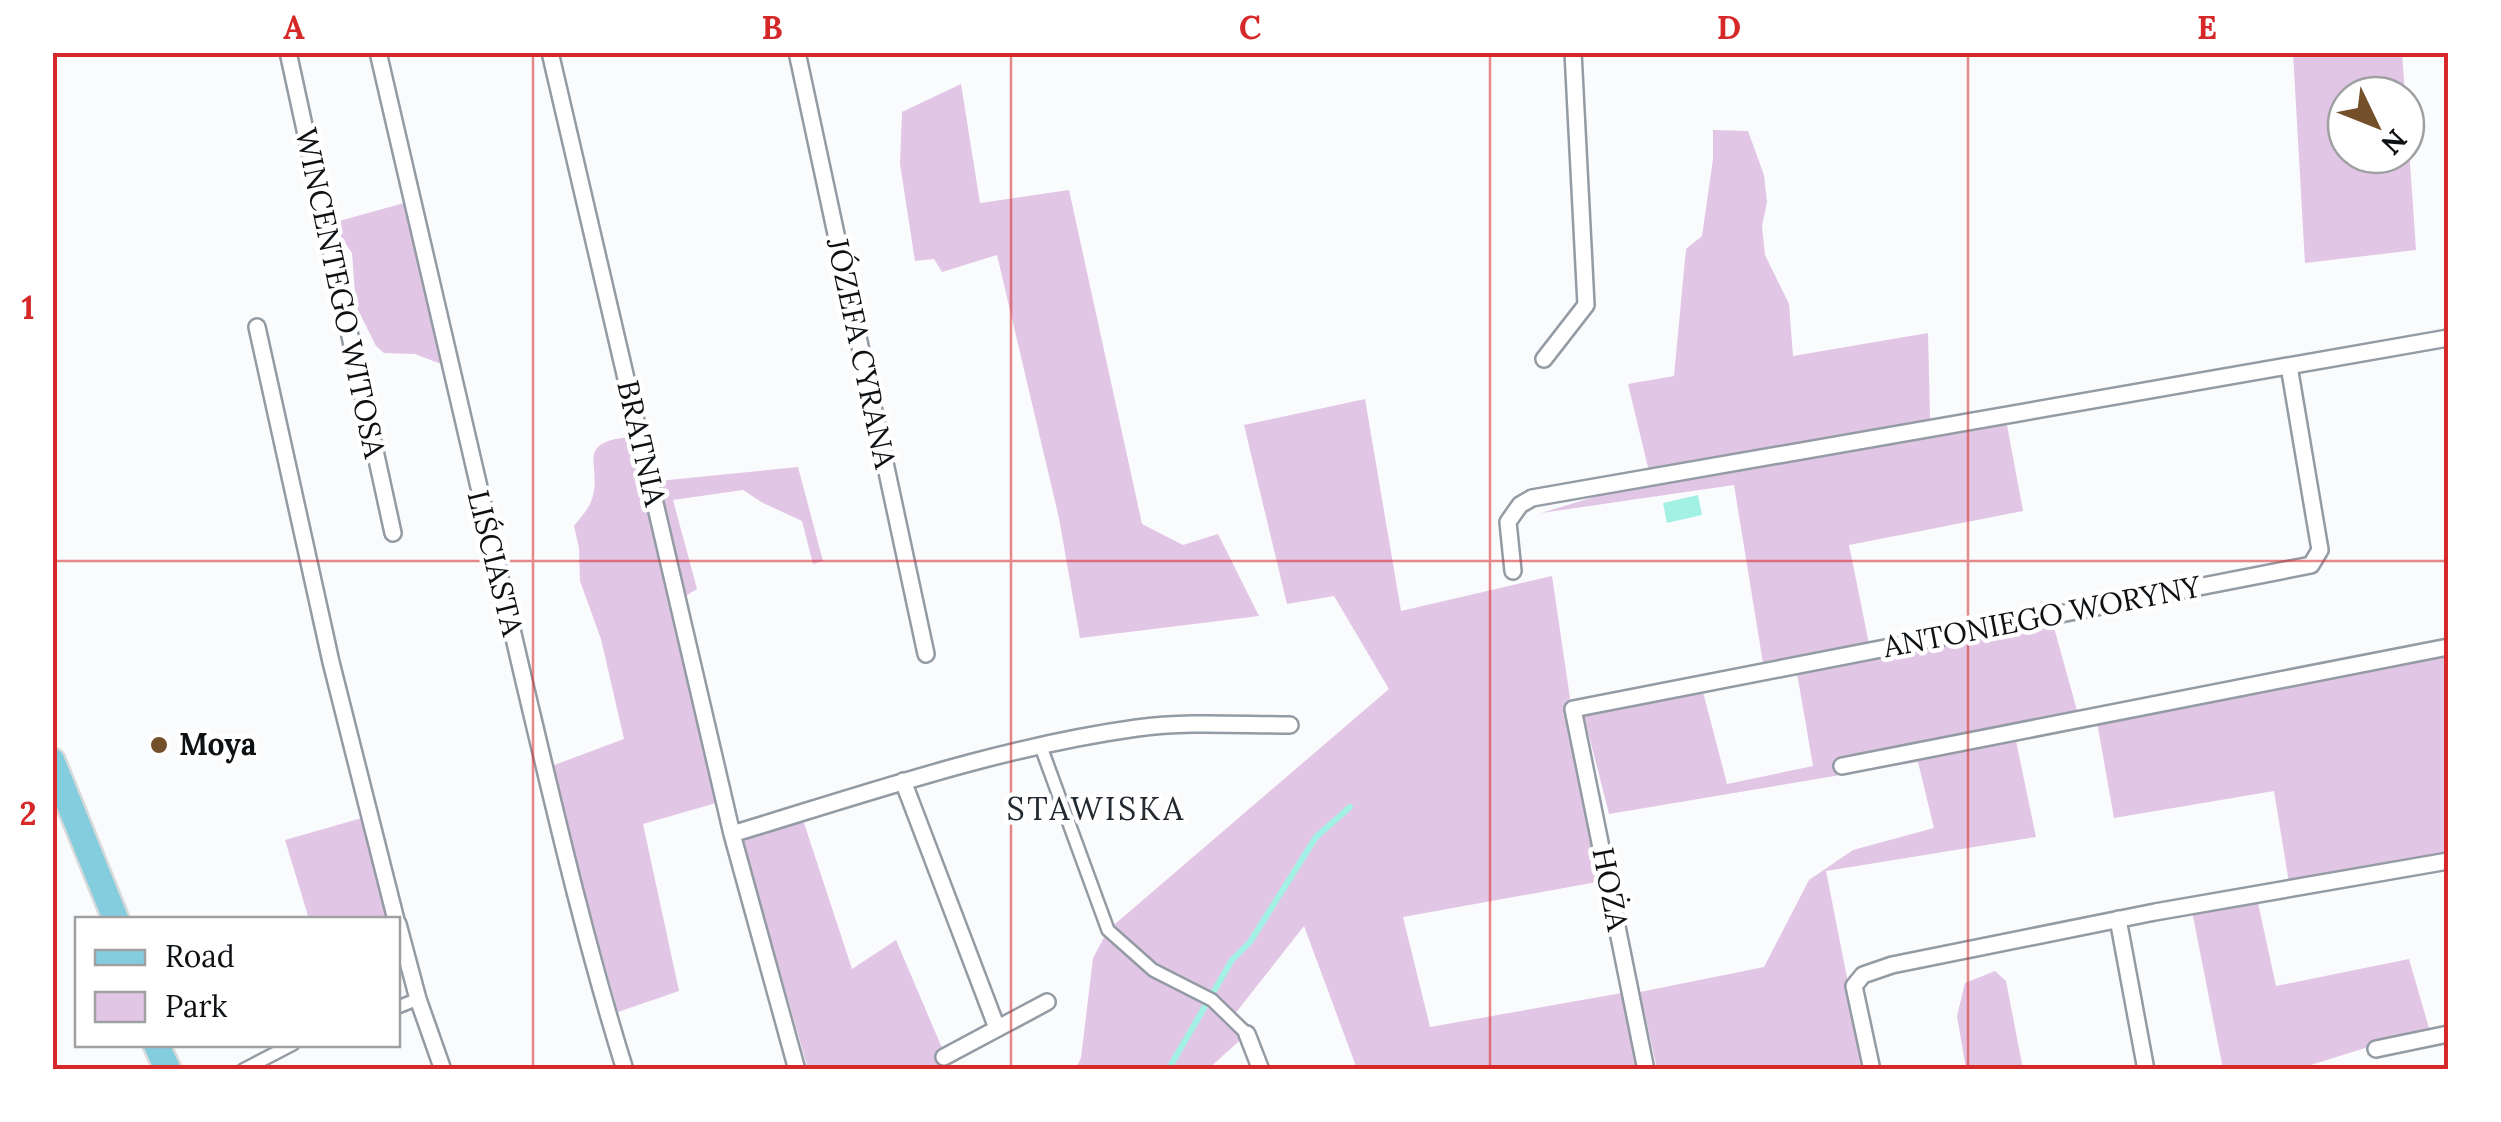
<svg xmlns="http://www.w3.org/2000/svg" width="2501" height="1122" viewBox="0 0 2501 1122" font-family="Lora,serif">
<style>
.green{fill:#e2c6e5}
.water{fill:#a2f1e4}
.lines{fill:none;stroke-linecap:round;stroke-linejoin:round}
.stream{stroke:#a2f1e4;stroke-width:6}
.pedestrian-casing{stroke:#939ba4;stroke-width:16}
.minor-casing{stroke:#939ba4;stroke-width:20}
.primary-casing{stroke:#d8d9d9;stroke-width:30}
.pedestrian{stroke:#fff;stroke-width:11}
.minor{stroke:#fff;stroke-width:15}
.primary{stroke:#83cddf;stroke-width:25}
.grid{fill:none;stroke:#d62828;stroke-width:2.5;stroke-opacity:0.55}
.poi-dot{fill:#74502a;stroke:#fff;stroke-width:4}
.labels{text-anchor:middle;stroke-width:9;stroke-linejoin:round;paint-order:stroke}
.street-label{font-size:30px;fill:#0e1114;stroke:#fff}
.poi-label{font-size:30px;font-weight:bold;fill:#0e1114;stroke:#fff;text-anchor:start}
.neighbourhood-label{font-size:32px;letter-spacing:2.5px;fill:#232a31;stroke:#fff}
.neatline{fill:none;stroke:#d62828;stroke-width:4}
.grid-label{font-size:32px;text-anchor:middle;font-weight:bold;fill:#d62828}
</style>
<rect width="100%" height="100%" fill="#fafbfd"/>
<path class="green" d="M2293,53H2402L2405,95H2346V155H2406V105L2416,250L2305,263Z
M961,84L980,203L1069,190L1142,524L1183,545L1218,534L1259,616L1080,638L1059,518L997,255L942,272L934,259L915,261L900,164L902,112Z
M1713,130L1748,131L1764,175L1767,202L1762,226L1765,255L1789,304L1793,356L1928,333L1930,416L1936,437L2007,425L2023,511L1849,545L1869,644L1763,663L1734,485L1541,513L1651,480L1628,384L1674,376L1686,249L1702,236L1713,159Z
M404,203L441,364L415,354L384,353L376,346L356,306L352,253L332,223Z
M1365,399L1401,611L1552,576L1597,882L1403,917L1430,1027L1622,993L1638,1069H1357L1304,926L1234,1015L1247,1034L1208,1069L1075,1070L1081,1058L1093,958L1108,930L1389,689L1334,596L1287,604L1244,425Z
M629,437L674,616L716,803L643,824L679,991L618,1012L549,767L624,739L601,639L580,581L579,548L574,526C580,518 589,509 592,499C603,465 573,443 629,437Z
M798,467L823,561L813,564L802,521L763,503L743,490L673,500L697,589L684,597L658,481Z
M2053,624L2078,714L2448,654V854L2289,883L2274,791L2114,818L2097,722L2015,736L2036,837L1826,871L1865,1069H1657L1640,992L1764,967L1809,880L1853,850L1934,828L1918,762L1609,814L1584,716L1703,692L1727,784L1813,766L1797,673Z
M362,818L387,919H309L285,840Z
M803,820L852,969L896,940L951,1069H808L741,836Z
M2258,903L2276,986L2409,959L2429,1028L2298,1069H2223L2192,911Z
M1995,971L2006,981L2023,1069H1966L1957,1016L1965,983Z"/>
<path class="water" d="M1698,495L1702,515L1667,523L1663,503Z"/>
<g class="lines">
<path class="stream" d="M1168,1070L1232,960L1250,942L1316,837L1350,807"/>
<defs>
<path id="pedestrian" d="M1041,747L1108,930L1153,970L1212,1000L1247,1034
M398,1007L418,999
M243,1070L293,1044"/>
<path id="minor" d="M288,52L393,533
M378,52C428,261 474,471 524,681C555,811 585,942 625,1070
M550,52L732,834L797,1070
M797,52L926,654
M257,327L331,662L396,920
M1544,359L1586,305L1573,52
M1513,571L1508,522L1520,505L1532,498L2448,338
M1842,766L2448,647
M903,781L997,1028
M732,834C865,794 999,747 1137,728C1186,721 1240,725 1290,725
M2118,919L2146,1070
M398,924L418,999L443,1070
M1247,1034L1261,1070
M2376,1049L2448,1034
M944,1057L1047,1002
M1646,1070L1573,709L2311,565L2320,550L2289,366
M1872,1070L1854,986L1863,975L1892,965L2155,912L2448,861"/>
<path id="primary" d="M52,761L116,920
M156,1044L168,1070"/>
</defs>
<use href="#pedestrian" class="pedestrian-casing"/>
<use href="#minor" class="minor-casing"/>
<use href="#primary" class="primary-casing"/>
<use href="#pedestrian" class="pedestrian"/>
<use href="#minor" class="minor"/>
<use href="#primary" class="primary"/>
</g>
<path class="grid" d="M533,52V1070M1011,52V1070M1490,52V1070M1968,52V1070M52,561H2448"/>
<circle class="poi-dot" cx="159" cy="745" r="10"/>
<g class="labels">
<g class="street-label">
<text transform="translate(340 293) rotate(78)" y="10">WINCENTEGO WITOSA</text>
<text transform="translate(861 353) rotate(78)" y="10">JÓZEFA CYRANA</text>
<text transform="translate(641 443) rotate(77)" y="10">BRATNIA</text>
<text transform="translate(495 563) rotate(76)" y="10">LIŚCIASTA</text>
<text transform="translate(2042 617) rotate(-11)" y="10">ANTONIEGO WORYNY</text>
<text transform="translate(1610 889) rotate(79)" y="10">HOŻA</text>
</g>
<g class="poi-label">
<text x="179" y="755">Moya</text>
</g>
<g class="neighbourhood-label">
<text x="1096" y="820">STAWISKA</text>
</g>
</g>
<rect width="2501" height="1122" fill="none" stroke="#ffffff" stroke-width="110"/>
<rect x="75" y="917" width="325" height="130" fill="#ffffff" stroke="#9fa0a1" stroke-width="2.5"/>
<rect x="95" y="950" width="50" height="15" fill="#83cddf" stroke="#9fa0a1" stroke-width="2.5"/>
<text x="165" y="967" font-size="30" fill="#0e1114">Road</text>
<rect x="95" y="992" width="50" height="30" fill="#e2c6e5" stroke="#9fa0a1" stroke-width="2.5"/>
<text x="165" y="1017" font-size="30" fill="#0e1114">Park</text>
<g transform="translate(2376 125) rotate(133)"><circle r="48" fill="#ffffff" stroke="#9fa0a1" stroke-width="2.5"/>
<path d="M0-8L18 38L0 25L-18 38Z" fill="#74502a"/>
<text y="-15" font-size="28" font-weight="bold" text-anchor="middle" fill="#0e1114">N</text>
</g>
<rect x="55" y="55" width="2391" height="1012" class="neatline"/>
<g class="grid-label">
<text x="294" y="39">A</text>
<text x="772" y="39">B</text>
<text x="1250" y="39">C</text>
<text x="1729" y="39">D</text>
<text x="2207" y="39">E</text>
<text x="28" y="319">1</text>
<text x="28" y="825">2</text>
</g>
</svg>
